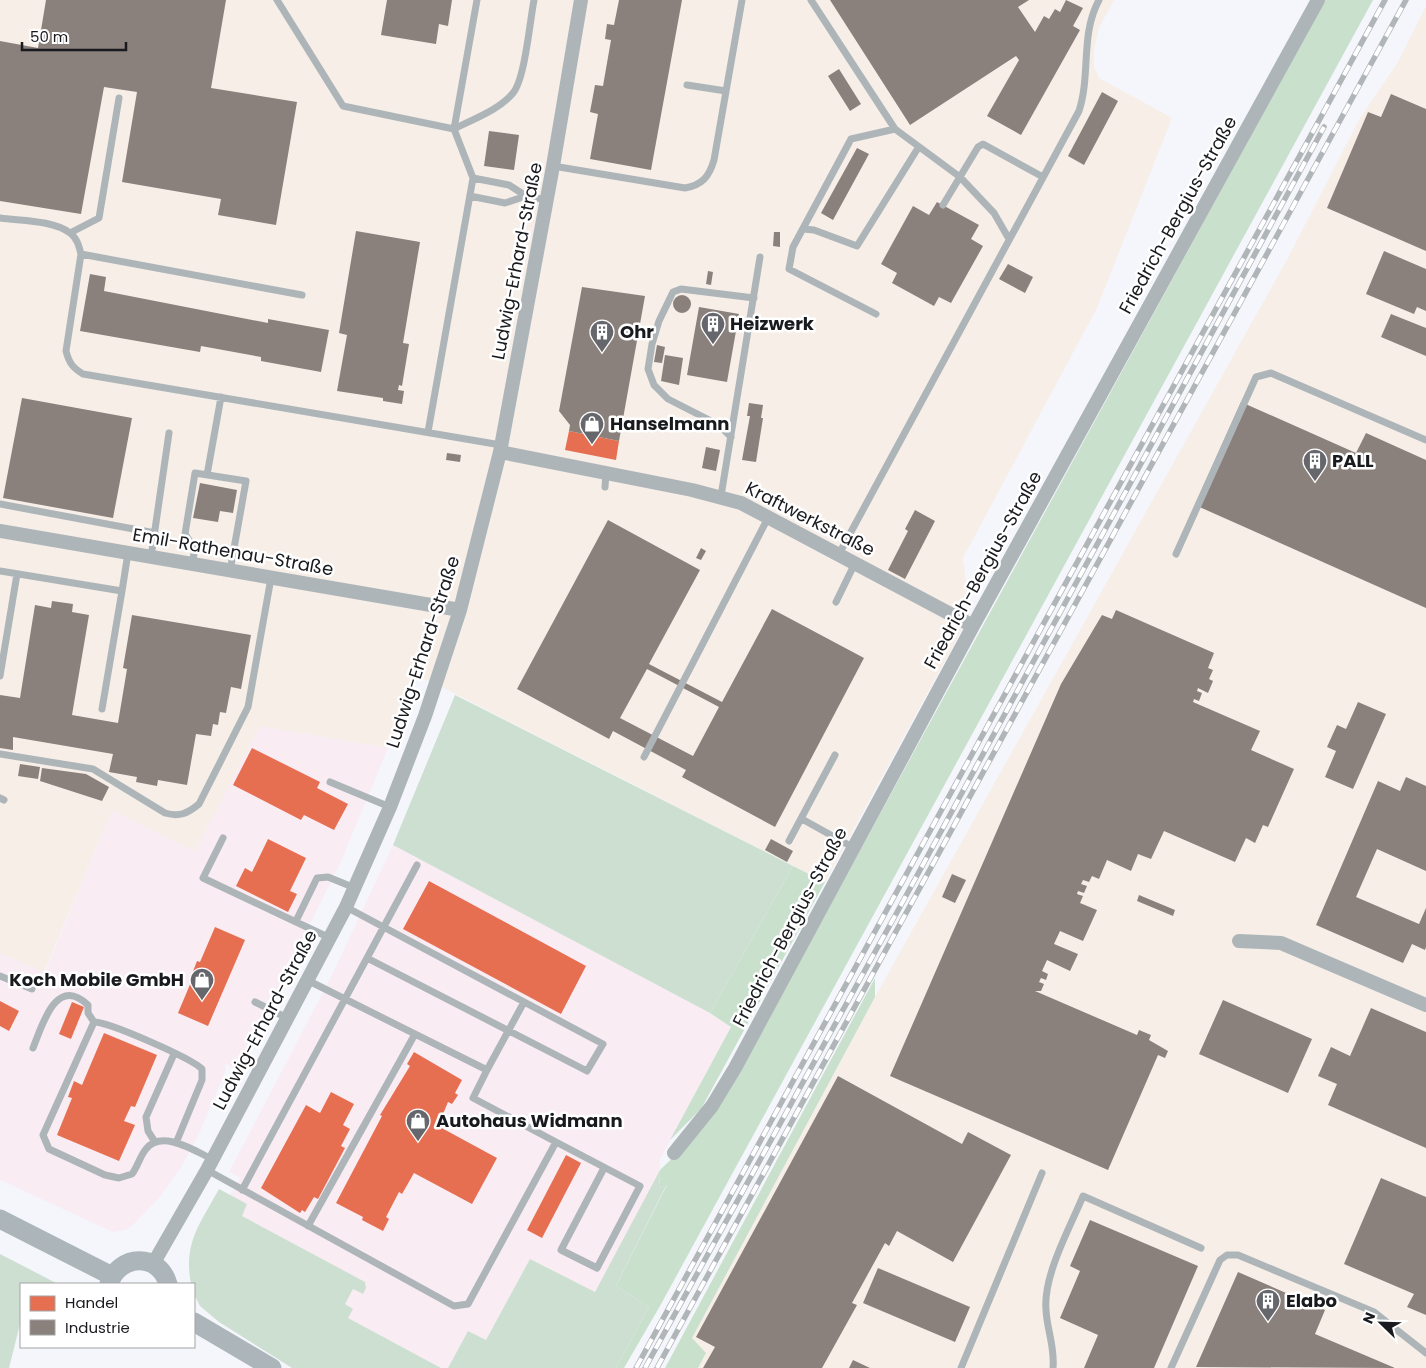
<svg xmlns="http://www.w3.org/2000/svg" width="1426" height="1368" viewBox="0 0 1426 1368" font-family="Poppins,sans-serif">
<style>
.commercial{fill:#f9ecf3}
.industrial{fill:#f6eee7}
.green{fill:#cddfd1}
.forest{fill:#c9e0cd}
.shops{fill:#e76f51}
.industry{fill:#8a817c;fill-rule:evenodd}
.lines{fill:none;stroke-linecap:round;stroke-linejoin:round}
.lane{stroke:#adb5b9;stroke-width:7}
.street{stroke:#adb5b9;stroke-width:14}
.secondary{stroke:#acb5b9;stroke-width:19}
.rail-casing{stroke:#b0b5b8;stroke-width:5.5}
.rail{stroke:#fff;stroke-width:4;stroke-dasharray:11;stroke-linecap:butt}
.labels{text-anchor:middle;stroke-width:5;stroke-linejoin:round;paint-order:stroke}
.street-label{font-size:18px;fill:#191a1e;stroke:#fff}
.poi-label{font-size:18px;font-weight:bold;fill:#191a1e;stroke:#fff;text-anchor:start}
</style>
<rect width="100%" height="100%" fill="#f4f6fc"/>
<path class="commercial" d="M260,726L388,748L339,866L237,1070L226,1064L225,1072L198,1136L181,1167L160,1197L132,1226L125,1230L113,1232L0,1180V953L45,972L112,810L195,851Z
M393,845L710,1013L731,1027L660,1159V1170L595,1292L530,1259L486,1340L468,1331L448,1368H441L348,1318L345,1304L353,1289L362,1294L366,1288L365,1282L241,1216L247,1204L230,1196L240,1178L229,1172L331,977Z"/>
<path class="industrial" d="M0,0H1114L1099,28L1094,50V67L1099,78L1172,118L1097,308L963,558L970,615L825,882L436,684L415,676L388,748L260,726L195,851L112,810L44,972L0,953Z
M1426,6V1368H698L706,1353L692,1338L875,997L1289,256L1360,118L1398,62Z"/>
<path class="green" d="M455,695L793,866L710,1013L393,845Z
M660,1170L659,1188L667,1184L616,1286L649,1307L616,1368H448L468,1331L486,1340L530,1259L595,1292Z
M219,1189L247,1204L242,1216L365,1282L366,1288L363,1294L353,1289L345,1304L353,1309L348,1318L441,1368H292L219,1322L200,1306L194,1294V1284H191C183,1243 200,1224 219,1189Z
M0,1254L58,1284H21V1320L9,1368H0Z"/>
<path class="forest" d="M1325,0H1373L660,1306L624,1368H616L649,1307L616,1286L667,1185L659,1188L660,1170L689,1142L817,929Z
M793,866L825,882L701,1109L670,1140L731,1027L710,1013Z
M875,978V997L692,1338L706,1353L698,1368H665Z"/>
<path class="shops" d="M569,431L619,441L616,460L565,450Z
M252,748L320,782L317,788L348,804L334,830L304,815L301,820L233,785Z
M268,839L306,858L290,891L297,894L288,912L236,886L245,868L252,872Z
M429,881L586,966L561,1014L403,929Z
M215,927L245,940L208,1026L178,1013L194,975L192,974L197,961L200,962Z
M0,1001L19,1011L9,1031L0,1026Z
M72,1002L84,1007L71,1039L59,1034Z
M104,1033L157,1055L135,1107L131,1106L124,1121L135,1125L119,1161L57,1135L72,1098L68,1097L74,1081L82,1085Z
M414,1052L462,1080L455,1093L458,1095L452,1104L448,1102L438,1126L497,1158L472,1204L414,1173L402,1194L399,1192L386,1217L389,1219L383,1231L362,1220L363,1217L336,1203L382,1116L380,1115L410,1066L407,1064Z
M331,1092L354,1104L343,1125L350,1129L341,1146L345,1148L318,1199L314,1197L305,1212L302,1210L300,1213L261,1188L306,1105L320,1113Z
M566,1155L581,1163L542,1238L527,1230Z"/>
<path class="industry" d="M46,0H226L211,88L297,102L276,225L218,215L221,199L122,182L137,92L104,87L81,214L0,201V41L38,48Z
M387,0H452L448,26L439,24L436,44L381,35Z
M619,0H682L651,170L590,159L598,114L590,112L595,85L603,86L611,40L605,39L607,24L614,25Z
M830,0H1029L1018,7L1035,32L1044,16L1049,19L1055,9L1060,12L1066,0L1083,8L1073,26L1080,30L1021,135L987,116L1019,60L1016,56L910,125Z
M839,69L861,104L850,111L828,76Z
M1102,92L1118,101L1084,165L1068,156Z
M1391,94L1426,109V251L1327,208L1368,112L1381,117Z
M489,131L519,135L514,170L484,166Z
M857,148L869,154L833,220L821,213Z
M937,202L979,225L971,239L983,246L951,303L939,297L934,306L892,283L897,273L881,264L913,206L929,215Z
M356,231L420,242L403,343L409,344L402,386L399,385L398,390L404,391L402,404L383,401V398L337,391L347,335L339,333Z
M774,232H780V247L773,246Z
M1384,251L1426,269V311L1417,307L1414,314L1366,294Z
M1008,264L1033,277L1025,293L999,279Z
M708,271L713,272L711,285L706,284Z
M90,274L106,277L104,291L268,323V319L329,330L321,372L261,361V357L201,346L200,352L80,331Z
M582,287L645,296L619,441L569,431L570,425L559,411Z
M673 304a9 9 0 1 1 18 0a9 9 0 1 1-18 0Z
M699,307L739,314L727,382L687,375Z
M1391,314L1426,328V356L1381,337Z
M657,345L665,347L662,363L654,362Z
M665,355L683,358L679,385L661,381Z
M22,398L132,418L113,518L3,498Z
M1241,402L1356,453L1366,433L1426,460V608L1195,505Z
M749,403L763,405L761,418H763L756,462L742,460L750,416H747Z
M706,447L720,450L716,471L702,468Z
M447,453L461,455L460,462L446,460Z
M200,483L237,490L233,513L220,511L218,522L193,518Z
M915,510L935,521L905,579L888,570L908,531L905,529Z
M608,520L700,570L649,664L722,702L772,609L864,658L775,827L682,777L686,770L613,731L609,739L517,689ZM647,669L719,707L693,756L620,718Z
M701,548L706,551L701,560L696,558Z
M52,601L73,604L72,612L89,615L72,715L118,723L127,669L123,668L132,615L251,635L241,689L231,687L226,713L220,712L218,725L213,724L211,736L196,734L187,785L158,780L157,786L136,782L137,777L109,772L113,754L13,737V750L0,748V695L20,698L35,605L51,608Z
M1116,610L1214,653L1208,668L1213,670L1209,679L1213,681L1208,693L1198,688L1197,691L1202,693L1199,701L1194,699L1193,702L1260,731L1251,750L1294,769L1268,827L1263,825L1255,843L1246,838L1235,862L1164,831L1151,859L1138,854L1131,871L1107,860L1099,879L1092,876L1089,882L1083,880L1081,884L1087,886L1084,893L1078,891L1077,894L1083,896L1080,903L1097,910L1083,941L1060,931L1054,944L1078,954L1070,971L1047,960L1042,971L1048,974L1046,980L1041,978L1039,982L1044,984L1041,991H1035L1137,1035L1139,1030L1151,1035L1149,1040L1168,1051L1165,1058L1158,1055L1108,1170L890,1076L1061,684L1102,615L1112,619Z
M1358,702L1386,714L1353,789L1325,777L1336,751L1327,747L1337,725L1346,729Z
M20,764L40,767L38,779L18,776Z
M42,768L86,774L109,787L102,801L40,781Z
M1406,777L1426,786V871L1377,849L1356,897L1419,924L1426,908V947L1425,950L1412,944L1403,963L1316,925L1378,781L1400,791Z
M771,839L793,851L787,862L765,850Z
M952,874L966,880L955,903L942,897Z
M1139,895L1175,910L1173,916L1137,901Z
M1223,1000L1312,1039L1288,1093L1199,1054Z
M1371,1008L1426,1032V1148L1328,1105L1337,1084L1318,1076L1331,1047L1350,1056Z
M838,1076L962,1144L968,1132L1011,1155L953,1262L897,1231L889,1246L885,1243L852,1303L857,1305L822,1368H703L715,1347L696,1337Z
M1381,1178L1426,1197V1315L1407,1307L1414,1294L1344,1264Z
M1090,1220L1198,1266L1154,1368H1084L1098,1335L1060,1318L1080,1271L1070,1266Z
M878,1268L970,1307L955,1342L863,1303Z
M1238,1272L1325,1310L1315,1334L1395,1368L1196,1367Z
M853,1360L870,1368H849Z"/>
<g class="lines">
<path class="lane" d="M277,0L343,106L454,129L473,178L428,432
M811,0L895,129L960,177L994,213L1009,239
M687,85L726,91
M454,129C473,119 499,110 513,93C525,79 530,20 534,0
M454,129L477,0
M553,166L685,188C702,185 709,177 714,160L742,0
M473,178L509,185L526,196L547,200
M470,196L505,203L526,196
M943,205L978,147L983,144L1043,177
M0,218C21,221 53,220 70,233C77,238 79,246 81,254L66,351C69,363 73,368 83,374L501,445
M803,229L814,230L857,246L918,148
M70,233L99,218L119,98
M81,254L302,295
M876,314L789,269L793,247L851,139L895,129
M731,437L719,425L668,399L654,385L648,369L652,344L659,321L673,292L681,289L754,298
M207,475L221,397
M605,487L606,473
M721,496L760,257
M0,504L155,533
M839,554L1079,111C1091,74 1080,35 1099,0
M1176,554L1256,377L1271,373L1426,440
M151,557L169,433
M192,564L195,549L185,534L195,473L246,481L230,571
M0,571L122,591L102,709
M122,591L128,553
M836,602L855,563
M0,676L17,574
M0,754L93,769L165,813C179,817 187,814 199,804L248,707L271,578
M644,757L769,516
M330,782L390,807
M0,798L4,800
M802,819L854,848
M223,838L203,878L330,938
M789,841L835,755
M346,907L603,1044L587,1071L367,958L417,865
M296,921L317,878L328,877L355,888
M0,976L32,989
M255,1002L287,1018
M33,1048C42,1026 56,974 88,1005V1013L94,1022
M487,1070L524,1002
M155,1142L148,1131L146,1117L174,1054
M556,1142L640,1186L597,1268L561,1250L604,1168
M176,1143L202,1080V1069C191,1058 109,1022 94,1022L43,1135L49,1149L105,1175L119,1178L132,1174C138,1166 140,1156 146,1149C162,1129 195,1151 212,1159
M207,1170L454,1306L468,1304L556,1142L473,1098L487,1070L307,980
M242,1190L367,958
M308,1226L415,1034
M961,1368L1042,1173
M1053,1368C1055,1347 1047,1330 1046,1310C1043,1275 1070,1228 1083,1196L1201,1248
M1171,1368L1220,1260L1227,1255H1238L1374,1312L1426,1353"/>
<path class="street" d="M500,452L692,490L741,503L973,626
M0,531L460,610
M1239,941L1281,943L1426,1005
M674,1153L712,1106L735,1068L973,626L1318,0
M153,1264L207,1170L346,907L390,807L425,716L460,610L500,452L553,166L581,0"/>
<path class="secondary" d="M0,1219L112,1276
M109,1284C119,1254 159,1252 168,1284
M194,1322L272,1368"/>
<defs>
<path id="rail" d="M636,1368L1385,0
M645,1368L901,905L1324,127
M657,1368L1406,0"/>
</defs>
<use href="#rail" class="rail-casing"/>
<use href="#rail" class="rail"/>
</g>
<defs>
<symbol id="building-pin" viewBox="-11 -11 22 30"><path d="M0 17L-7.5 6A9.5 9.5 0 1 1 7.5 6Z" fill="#66676c" stroke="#fff"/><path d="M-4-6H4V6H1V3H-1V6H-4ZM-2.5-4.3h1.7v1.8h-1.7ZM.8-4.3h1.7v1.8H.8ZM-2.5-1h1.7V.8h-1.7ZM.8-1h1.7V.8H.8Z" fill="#fff"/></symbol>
<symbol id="shop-pin" viewBox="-11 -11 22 30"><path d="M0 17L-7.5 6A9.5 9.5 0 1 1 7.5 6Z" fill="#66676c" stroke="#fff"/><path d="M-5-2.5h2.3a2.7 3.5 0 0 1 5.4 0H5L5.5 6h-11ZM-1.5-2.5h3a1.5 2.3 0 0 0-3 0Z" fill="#fff"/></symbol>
</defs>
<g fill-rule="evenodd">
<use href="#building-pin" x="699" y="310" width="28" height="38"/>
<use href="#building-pin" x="588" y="318" width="28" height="38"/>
<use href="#shop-pin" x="578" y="410" width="28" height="38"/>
<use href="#building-pin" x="1301" y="447" width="28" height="38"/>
<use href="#shop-pin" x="188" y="966" width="28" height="38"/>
<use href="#shop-pin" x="404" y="1107" width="28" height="38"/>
<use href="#building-pin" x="1254" y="1287" width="28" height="38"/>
</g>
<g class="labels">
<g class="street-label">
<text transform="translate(1178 215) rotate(-61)" y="6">Friedrich-Bergius-Straße</text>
<text transform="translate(517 261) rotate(-79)" y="6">Ludwig-Erhard-Straße</text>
<text transform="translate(810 519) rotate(27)" y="6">Kraftwerkstraße</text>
<text transform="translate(233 552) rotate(10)" y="6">Emil-Rathenau-Straße</text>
<text transform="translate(983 570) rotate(-61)" y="6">Friedrich-Bergius-Straße</text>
<text transform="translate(423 652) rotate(-72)" y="6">Ludwig-Erhard-Straße</text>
<text transform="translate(790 927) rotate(-62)" y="6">Friedrich-Bergius-Straße</text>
<text transform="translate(265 1020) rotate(-62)" y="6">Ludwig-Erhard-Straße</text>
</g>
<g class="poi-label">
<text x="730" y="330">Heizwerk</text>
<text x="620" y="338">Ohr</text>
<text x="610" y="430">Hanselmann</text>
<text x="1332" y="467">PALL</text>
<text x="184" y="986" text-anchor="end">Koch Mobile GmbH</text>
<text x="436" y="1127">Autohaus Widmann</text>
<text x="1286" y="1307">Elabo</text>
</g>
</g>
<rect x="20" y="1283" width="175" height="65" fill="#ffffff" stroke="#a3a3a5"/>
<rect x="30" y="1296" width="25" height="15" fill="#e76f51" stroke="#a3a3a5"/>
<text x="65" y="1308" font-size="15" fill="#191a1e">Handel</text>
<rect x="30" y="1320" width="25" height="15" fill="#8a817c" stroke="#a3a3a5"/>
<text x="65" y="1333" font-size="15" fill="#191a1e">Industrie</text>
<g transform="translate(1381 1323) rotate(293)" stroke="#ffffff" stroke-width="4" paint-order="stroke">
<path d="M0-4L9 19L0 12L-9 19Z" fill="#191a1e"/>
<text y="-8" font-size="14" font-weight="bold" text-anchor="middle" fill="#191a1e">N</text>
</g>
<path d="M22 42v8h104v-8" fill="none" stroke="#191a1e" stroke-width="2.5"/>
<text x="30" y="42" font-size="15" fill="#191a1e" stroke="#ffffff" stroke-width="4" paint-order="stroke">50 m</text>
</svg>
